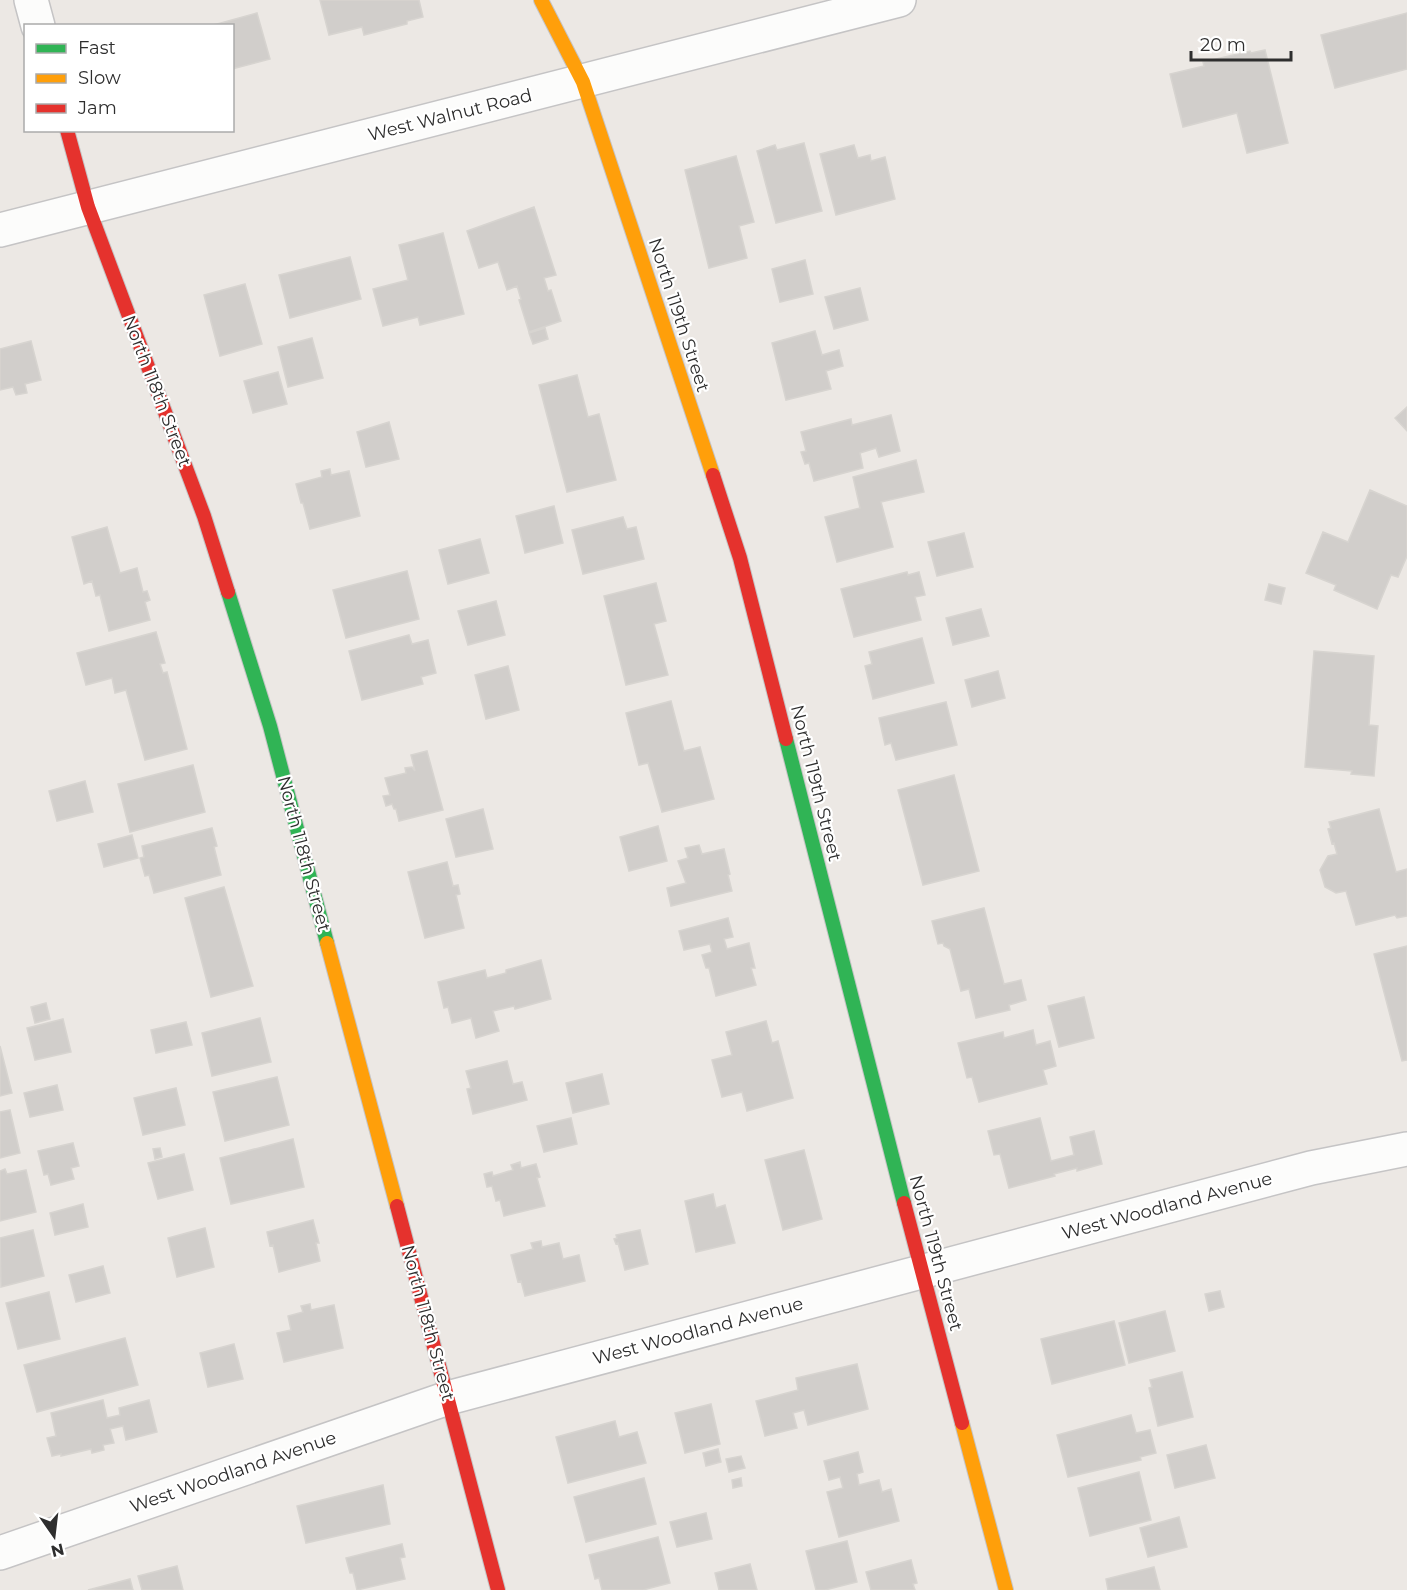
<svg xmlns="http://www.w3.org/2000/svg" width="1407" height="1590" viewBox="0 0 1407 1590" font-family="Montserrat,sans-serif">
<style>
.building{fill:#d1cecb;stroke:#d7d4d0;stroke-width:1.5}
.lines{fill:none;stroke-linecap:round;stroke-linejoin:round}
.street-casing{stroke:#c5c4c5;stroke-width:36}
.fast-casing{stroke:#c5c4c5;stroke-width:16}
.slow-casing{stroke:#c5c4c5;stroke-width:16}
.jam-casing{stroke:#c5c4c5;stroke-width:16}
.street{stroke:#fcfcfb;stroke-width:33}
.fast{stroke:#30b455;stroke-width:14}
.slow{stroke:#ff9f0a;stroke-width:14}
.jam{stroke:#e5322d;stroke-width:14}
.labels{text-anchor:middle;stroke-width:4.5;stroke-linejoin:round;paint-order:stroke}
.street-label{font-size:18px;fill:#2e2e2e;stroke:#fff}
</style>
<rect width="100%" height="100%" fill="#ece8e4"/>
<path class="building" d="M320,0H419L423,17L407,21V24L364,35L362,27L329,35Z
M257,13L270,59L232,69V26H210Z
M1407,13V69L1335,88L1321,35Z
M1265,50L1288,143L1247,153L1237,113L1183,127L1170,74L1204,66L1203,62L1250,51L1251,53Z
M804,143L822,211L776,223L757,151L775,145L777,150Z
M854,145L858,158L870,155L871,161L885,157L895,199L836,215L820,154Z
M736,156L754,222L739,226L747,258L709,268L685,170Z
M534,207L556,275L544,278L548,291L551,290L561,321L529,332L519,300L521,299L517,286L507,290L498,262L479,268L467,231Z
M443,233L464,314L420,325L418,317L383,326L373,289L408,280L399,245Z
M350,257L361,299L290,318L279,275Z
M805,260L813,294L780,302L772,269Z
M245,284L262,344L220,356L204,295Z
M860,288L868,320L834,329L825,297Z
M545,328L548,339L533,344L529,333Z
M815,331L822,355L839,350L843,366L826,371L831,389L786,400L772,343Z
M312,338L323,378L288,387L278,347Z
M31,341L41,380L25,384L27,393L16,395L13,387L0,390V349Z
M278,372L287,404L253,413L244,381Z
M577,375L588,417L599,414L616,480L567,492L539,385Z
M1407,407V431L1395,418Z
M891,415L900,451L879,457L876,448L860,453L863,468L814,481L809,463L805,464L801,452L806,451L801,432L851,419L852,425Z
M389,422L399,459L366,467L357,432Z
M916,460L924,492L881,502L893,547L837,562L825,517L860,508L853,477Z
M330,469L331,475L349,471L360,516L310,529L303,503H301L296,484L322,477L321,471Z
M1370,490L1407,506V556L1398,577L1391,575L1377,609L1334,590L1336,585L1306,573L1323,532L1348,542Z
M554,506L563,543L525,553L516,516Z
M623,517L627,529L636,527L644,559L583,574L572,530Z
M107,527L120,573L137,568L143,592L147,591L150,600L145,602L150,620L109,631L100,595L96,596L92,581L84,584L72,537Z
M964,533L973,567L937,576L928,542Z
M480,539L489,573L448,584L439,550Z
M407,571L419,619L346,638L333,590Z
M907,572L908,575L919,572L925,595L915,597L921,620L854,637L841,589Z
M656,583L666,621L654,624L668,675L626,685L604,596Z
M1269,584L1285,588L1281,604L1265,600Z
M496,601L505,635L468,645L458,611Z
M981,609L989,636L953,645L946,618Z
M156,632L165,663L160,664L163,673L167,672L187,749L145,760L126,690L115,693L112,678L86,685L77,653Z
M409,635L412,644L428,640L436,673L421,677L423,684L362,700L349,651Z
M922,638L934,683L873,699L865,666L872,664L869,652Z
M1314,651L1374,656L1369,725L1378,726L1374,776L1351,774L1352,771L1305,767Z
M508,666L519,710L486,719L475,675Z
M998,671L1005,698L972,707L965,680Z
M671,701L684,751L700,747L714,799L662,812L648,763L639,765L626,713Z
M946,702L957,745L896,760L891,743L885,745L879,718Z
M427,751L443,810L399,821L396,809H394L392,804L386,806L383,796L390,795L385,778L406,773L405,768L412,767L415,771L411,755Z
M193,765L205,812L130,832L118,784Z
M954,775L979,871L923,885L898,790Z
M85,781L93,812L57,821L49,791Z
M483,809L493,849L456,857L446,819Z
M1379,809L1396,872L1407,869V916L1397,918L1395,915L1356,925L1346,891L1336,893L1325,887L1320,870L1328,856L1337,854L1334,843L1332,844L1328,829L1331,828L1329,822Z
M658,826L667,861L629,871L620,837Z
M212,828L217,846L214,847L221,875L154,893L149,875L145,876L140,858L144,857L142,846Z
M132,835L138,858L104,867L98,844Z
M699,845L702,854L724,849L730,874L728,875L732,891L671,906L667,888L686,883L678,861L688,858L685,848Z
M447,862L453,886L458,885L460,894L456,895L464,928L425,938L408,872Z
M224,887L253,986L211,997L185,898Z
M984,908L1004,984L1021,980L1026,1000L1009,1005L1010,1010L976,1018L969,989L961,991L950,949L944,946L943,943L938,944L932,921Z
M728,918L733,937L724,939L727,949L749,943L755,968H751L756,985L716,996L709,968H706L702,955L712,952L710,944L684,950L679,931Z
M1407,946V1060L1402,1061L1374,954Z
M541,960L551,999L515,1009L514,1006L493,1011L499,1031L476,1038L471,1018L452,1023L448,1007L444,1008L438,982L485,970L487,978L506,973V970Z
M1084,997L1094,1038L1059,1047L1048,1006Z
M46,1003L50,1019L35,1023L31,1007Z
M260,1018L271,1062L212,1076L202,1033Z
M63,1019L71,1052L35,1060L27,1028Z
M766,1021L772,1043L778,1041L793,1098L747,1111L742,1092L722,1097L712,1060L732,1055L726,1032Z
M186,1022L192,1045L156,1053L151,1030Z
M1033,1030L1036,1045L1050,1041L1056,1066L1043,1070L1047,1084L979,1102L972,1077L967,1078L958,1043L1003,1032L1004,1038Z
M0,1046L12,1093L0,1096Z
M507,1061L513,1084L522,1082L527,1100L473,1114L467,1089L471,1088L466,1071Z
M602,1074L609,1104L573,1113L566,1083Z
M277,1077L289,1125L225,1141L213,1092Z
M57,1085L63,1110L30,1117L24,1093Z
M176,1088L185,1125L143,1135L134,1098Z
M10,1110L20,1153L0,1158V1112Z
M571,1118L577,1144L544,1152L537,1126Z
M1040,1118L1051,1161L1074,1155L1070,1137L1094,1131L1102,1164L1077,1171V1168L1054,1174L1055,1176L1009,1188L1000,1154L994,1155L988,1131Z
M293,1139L304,1187L231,1204L220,1158Z
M73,1143L79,1166L71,1168L74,1179L51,1185L48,1174L44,1175L38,1151Z
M160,1148L162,1157L155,1159L153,1149Z
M804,1150L822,1219L783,1230L765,1160Z
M184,1154L193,1190L158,1199L148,1163Z
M520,1162L521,1168L536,1164L540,1177L537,1178L545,1206L504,1216L500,1200L496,1201L492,1186L487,1187L484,1174L492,1172L493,1176L513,1170L511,1165Z
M5,1169L7,1174L26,1170L36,1212L0,1221V1171Z
M713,1194L716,1208L725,1205L735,1243L696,1252L685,1201Z
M83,1204L88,1227L55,1235L50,1213Z
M313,1220L319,1243H316L320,1261L279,1272L273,1245L270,1246L267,1232Z
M205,1228L214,1267L177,1277L168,1238Z
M33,1230L44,1276L1,1287L0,1238Z
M640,1230L648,1264L625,1270L618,1243L616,1244L614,1239L617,1238L616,1235Z
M541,1241L542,1247L559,1243L563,1259L579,1255L585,1281L525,1296L521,1281L518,1282L511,1255L533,1249L531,1243Z
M103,1266L110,1293L76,1302L69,1275Z
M1220,1291L1224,1307L1209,1311L1205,1294Z
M49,1292L60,1339L18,1349L6,1303Z
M310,1304L311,1310L334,1305L343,1348L284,1362L277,1333L291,1330L288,1316L303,1312L301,1306Z
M1165,1311L1175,1351L1129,1363L1119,1323Z
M1114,1321L1125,1365L1052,1384L1041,1339Z
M125,1338L138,1385L37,1412L24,1365Z
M234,1344L243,1379L208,1387L200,1353Z
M857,1364L868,1409L808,1425L804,1410L793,1413L797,1428L765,1436L756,1401L798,1390L796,1378Z
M1182,1372L1193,1417L1158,1426L1149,1388L1152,1387L1150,1380Z
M103,1400L107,1418L120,1415L119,1408L149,1400L157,1432L126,1440L123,1426L110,1429L114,1443L103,1445L104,1450L92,1453L91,1449L61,1456V1454L52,1456L47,1438L56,1436L51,1413Z
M711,1404L720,1444L685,1453L675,1413Z
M1131,1415L1136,1433L1150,1430L1156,1453L1140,1457L1141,1460L1068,1477L1057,1435Z
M615,1421L619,1437L637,1432L646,1463L568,1483L556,1437Z
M1206,1445L1215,1478L1175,1488L1167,1455Z
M718,1449L721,1462L706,1466L703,1453Z
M858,1452L863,1472L857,1474L859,1485L879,1480L882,1492L891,1489L899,1521L839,1537L827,1492L843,1488L840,1477L829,1480L824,1461Z
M741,1456L745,1468L729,1472L726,1459Z
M1139,1472L1151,1520L1090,1536L1078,1488Z
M644,1478L656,1524L586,1542L574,1497Z
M741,1478L742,1486L733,1488L732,1480Z
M383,1485L390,1524L306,1543L297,1506Z
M706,1513L712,1539L677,1547L670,1522Z
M1179,1517L1187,1547L1148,1557L1140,1528Z
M658,1537L670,1583L643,1590H602L599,1578L595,1579L589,1555Z
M847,1541L857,1582L825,1590H816L806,1551Z
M402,1544L405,1557L400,1558L405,1579L357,1590L353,1573H350L346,1558Z
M911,1560L917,1583L913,1584L915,1590H871L866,1572Z
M750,1564L757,1590H719L715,1573Z
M177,1566L183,1590H142L138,1576Z
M1154,1567L1160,1590H1108L1106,1579Z
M130,1579L133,1590H88Z"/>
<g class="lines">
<defs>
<path id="street" d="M31,0L38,26
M0,230L899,0
M0,1553L448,1398L1311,1168L1407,1149"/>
<path id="fast" d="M228,592L270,726L327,943
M786,739L904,1203"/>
<path id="slow" d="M541,0L583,82L713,475
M327,943L397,1206
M962,1423L1006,1590"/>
<path id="jam" d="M67,130L88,207L204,516L228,592
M713,475L740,558L786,739
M904,1203L962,1423
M397,1206L498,1590"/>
</defs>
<use href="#street" class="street-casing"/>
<use href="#fast" class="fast-casing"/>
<use href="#slow" class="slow-casing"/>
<use href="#jam" class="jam-casing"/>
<use href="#street" class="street"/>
<use href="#fast" class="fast"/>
<use href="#slow" class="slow"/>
<use href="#jam" class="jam"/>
</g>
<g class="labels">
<g class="street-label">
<text transform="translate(450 115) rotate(-14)" y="6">West Walnut Road</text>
<text transform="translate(679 315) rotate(72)" y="6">North 119th Street</text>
<text transform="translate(157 391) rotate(69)" y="6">North 118th Street</text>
<text transform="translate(816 783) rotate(76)" y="6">North 119th Street</text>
<text transform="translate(304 854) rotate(75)" y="6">North 118th Street</text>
<text transform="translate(1167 1206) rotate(-15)" y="6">West Woodland Avenue</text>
<text transform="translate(936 1253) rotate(75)" y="6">North 119th Street</text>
<text transform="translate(428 1323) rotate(75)" y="6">North 118th Street</text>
<text transform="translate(698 1331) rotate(-15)" y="6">West Woodland Avenue</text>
<text transform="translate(233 1472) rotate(-19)" y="6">West Woodland Avenue</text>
</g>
</g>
<rect x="24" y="24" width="210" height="108" fill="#ffffff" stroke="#ababab" stroke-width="1.5"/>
<rect x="36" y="44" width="30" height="9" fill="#30b455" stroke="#ababab" stroke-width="1.5"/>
<text x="78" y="54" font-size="18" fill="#2e2e2e">Fast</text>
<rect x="36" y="74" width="30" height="9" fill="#ff9f0a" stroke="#ababab" stroke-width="1.5"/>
<text x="78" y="84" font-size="18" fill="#2e2e2e">Slow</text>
<rect x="36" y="104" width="30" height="9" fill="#e5322d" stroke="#ababab" stroke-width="1.5"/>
<text x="78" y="114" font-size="18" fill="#2e2e2e">Jam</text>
<g transform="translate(54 1536) rotate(166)" stroke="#ffffff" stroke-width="4.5" paint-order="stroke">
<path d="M0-4.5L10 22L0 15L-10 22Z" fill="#2e2e2e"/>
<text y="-9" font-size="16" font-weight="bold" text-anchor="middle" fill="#2e2e2e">N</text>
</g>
<path d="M1191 51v9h100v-9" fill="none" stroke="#2e2e2e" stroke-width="3"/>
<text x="1200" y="51" font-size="18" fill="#2e2e2e" stroke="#ffffff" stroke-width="4.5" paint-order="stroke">20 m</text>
</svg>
